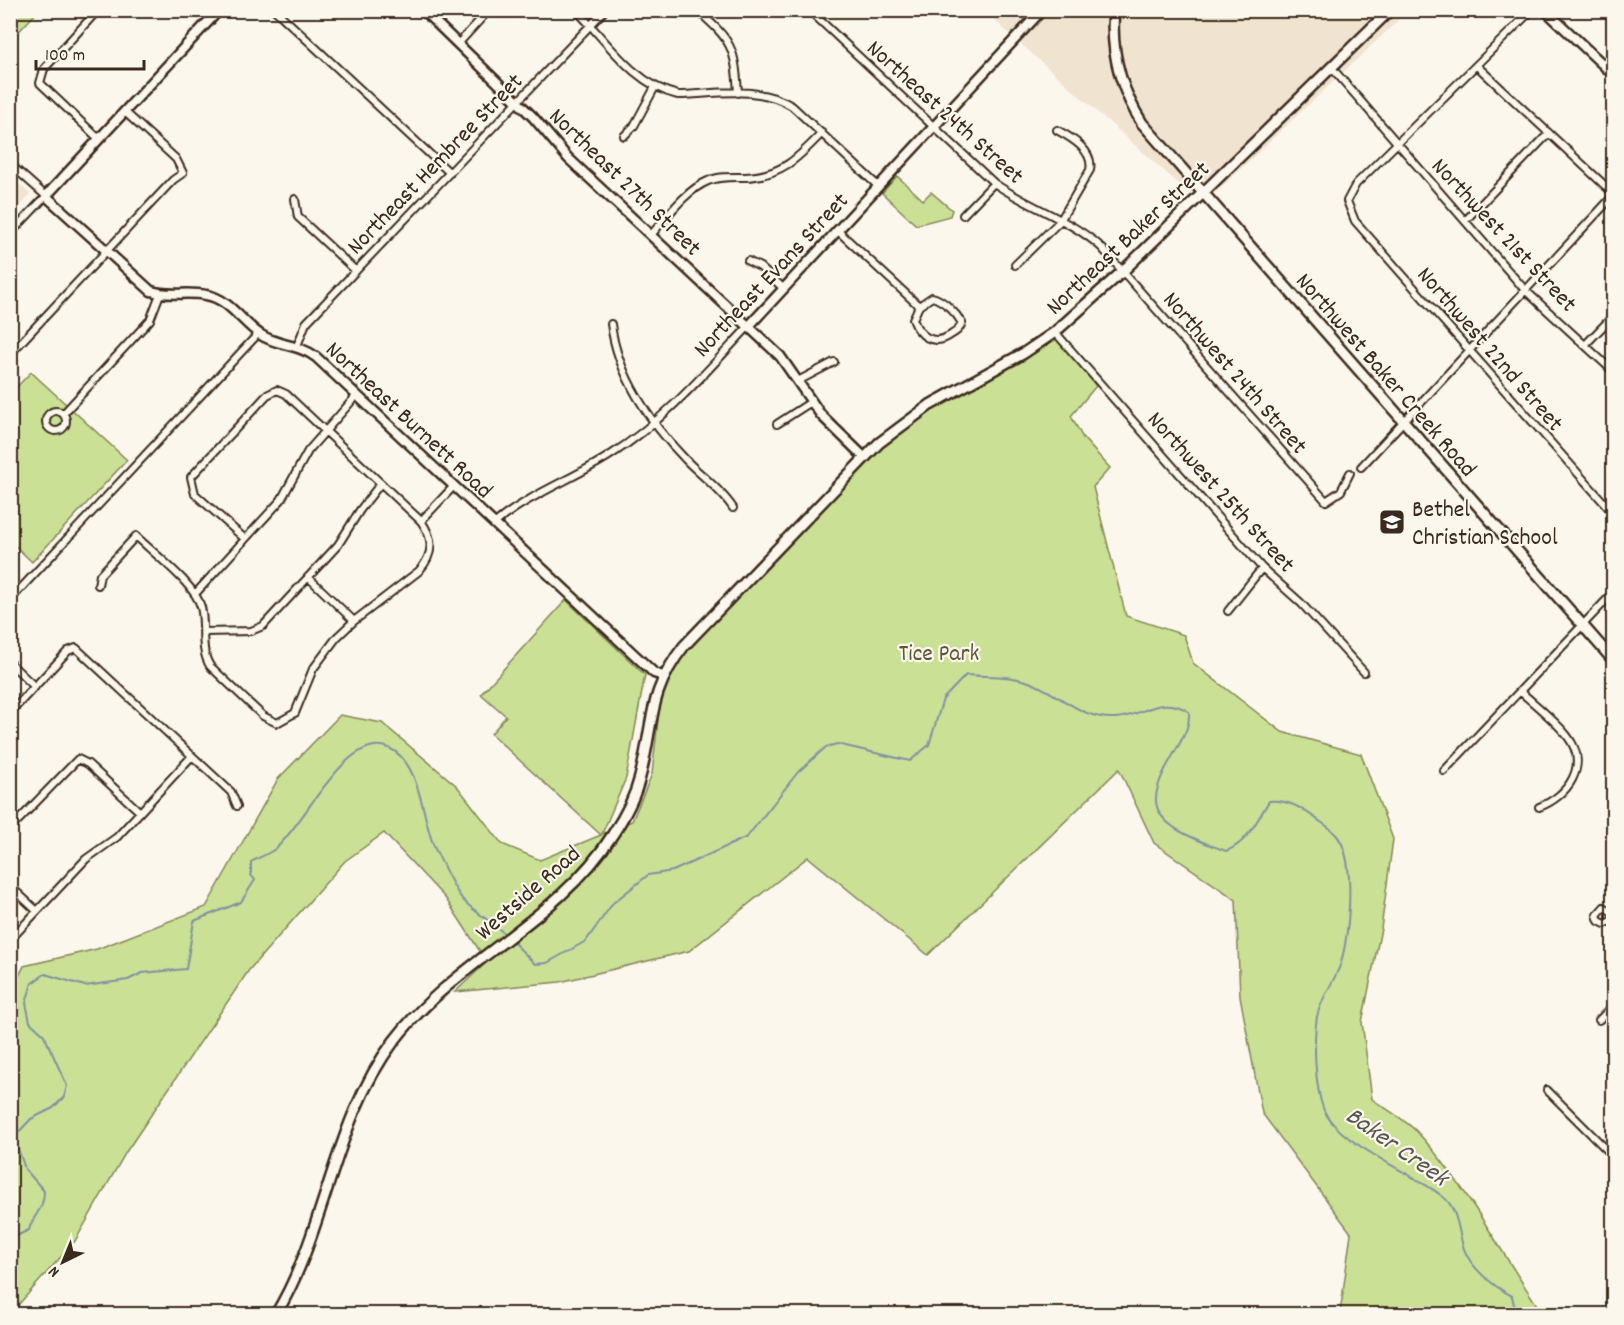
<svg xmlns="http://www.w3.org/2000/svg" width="1624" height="1325" viewBox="0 0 1624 1325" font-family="Dekko,sans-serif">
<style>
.built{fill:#f0e3cf}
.green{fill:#cae095;stroke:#82855a;stroke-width:1.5}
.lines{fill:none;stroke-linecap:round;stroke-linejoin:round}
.stream{stroke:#8091a1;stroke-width:2}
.minor-casing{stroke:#3b2a1e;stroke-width:10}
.tertiary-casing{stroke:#3b2a1e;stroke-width:13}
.secondary-casing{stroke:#3b2a1e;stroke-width:14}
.minor{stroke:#fbf7ec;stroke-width:6}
.tertiary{stroke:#fbf7ec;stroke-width:8}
.secondary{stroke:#fbf7ec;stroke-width:9}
.labels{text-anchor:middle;stroke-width:4.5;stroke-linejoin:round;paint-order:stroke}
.street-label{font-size:24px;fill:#3b2a1e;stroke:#fbf7ec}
.poi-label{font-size:24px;fill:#3b2a1e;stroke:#fbf7ec;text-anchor:start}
.park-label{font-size:24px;fill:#5f583c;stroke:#fbf7ec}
.water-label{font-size:26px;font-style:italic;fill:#585554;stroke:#fbf7ec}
</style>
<rect width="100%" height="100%" fill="#fbf7ec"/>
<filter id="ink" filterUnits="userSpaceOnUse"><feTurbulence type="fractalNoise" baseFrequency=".0167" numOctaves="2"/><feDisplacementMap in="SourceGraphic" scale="12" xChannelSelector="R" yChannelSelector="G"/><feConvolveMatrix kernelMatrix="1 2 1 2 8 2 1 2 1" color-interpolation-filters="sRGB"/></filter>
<g filter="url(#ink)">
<path class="built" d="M984,11H1408L1215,193L1190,194Z
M11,177L30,194L11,218H10Z"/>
<path class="green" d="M11,10L38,11L11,40L10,11Z
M897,176L923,200L931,192L952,210L950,216L916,225L882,193Z
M1055,332L1096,386L1071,416L1083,438L1110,468L1093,487L1126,616L1184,635L1193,663L1282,732L1361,754L1393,839L1381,929L1362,1022L1372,1099C1387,1110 1408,1121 1420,1135C1469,1189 1502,1255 1543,1314H1340L1351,1233L1262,1113L1240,996L1236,900L1154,843L1119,769L928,955L808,857L689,951L560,982L455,992L487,962L446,899L384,833L345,861L249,970L126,1152L75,1241L11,1313L10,994L24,966L97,949L206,907L278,779L340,715L382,723L457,786L502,844L540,860L601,835L491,734L506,716L481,694L566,600L645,675L626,778L602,834L632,821L652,774L663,676L832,491L918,412Z
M31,372L127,460L32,562L11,542L10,394Z"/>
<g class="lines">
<path class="stream" d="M511,940L535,964L547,963L586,941L613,903L648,875L673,871L747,837L798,772L826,747L837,744L910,761L929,745L943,699L966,675C985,677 1008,675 1026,681C1056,690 1080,720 1115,718C1142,717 1162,693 1189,712C1190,727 1183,737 1176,750C1168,764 1157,781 1156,798C1154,828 1204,842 1226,851C1247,844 1258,819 1269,801C1288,799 1303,809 1318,820C1327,826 1336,832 1341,842C1355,870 1349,933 1341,963C1335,981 1320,999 1317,1017C1313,1041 1315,1086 1323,1108C1336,1143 1413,1173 1442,1196C1458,1207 1458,1232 1464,1249C1471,1269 1495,1287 1512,1296L1516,1314
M10,1239L29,1230C33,1214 44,1211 44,1191L25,1169L14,1137L31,1119L53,1108L64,1097L67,1086L44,1035L30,1022L26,1003L32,983L45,974L85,986L128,980L142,973L186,969L194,921L241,902L255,880L251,875V862C258,858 268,854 275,849C303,827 346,730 389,748C421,762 422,820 435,849C442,862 454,891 464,901C477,914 494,923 507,936"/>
<defs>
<path id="minor" d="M98,10L44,69L40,83L99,139
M275,10L450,173
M576,10C606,40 634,85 678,95C716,94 758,85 792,106L878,186
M697,10C732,41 735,47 738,93
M809,10L994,183C1028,207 1070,219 1101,247L1326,501L1341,491L1350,473
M1532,10L1356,184L1347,201L1355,221L1614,514
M458,44L489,10
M1477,66L1614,194
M1332,68L1525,290L1614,372
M624,136L634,126L655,87
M10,164L46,196L10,234
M295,199L298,217L356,271
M963,215L994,183
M1465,221L1549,133
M837,230L919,306L913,319C919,336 933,346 949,336C955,332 959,331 962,323C956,313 944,300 932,297L919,306
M651,235C667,217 686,190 708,181C719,176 733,177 745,177C781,176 798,158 822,133
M748,261L760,267L783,288
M1015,265L1060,221L1090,170C1094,151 1072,138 1057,130
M611,324C617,374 650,423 685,459C701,476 720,488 733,508
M1055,332L1262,568L1301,603L1364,672
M1585,345L1614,315
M297,346L306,323L605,10
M12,352L173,180L183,173L176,159L125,112
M798,381L834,362
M46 421a10 10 0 1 1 20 0a10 10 0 1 1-20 0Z
M63,414L150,320L160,294
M777,424L811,402
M1361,467L1614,195
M421,521L453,487
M494,524C529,494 574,479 612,454C666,419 705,373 749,326
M308,577L354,621
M98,585L100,575L136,536C153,553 195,584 201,607C206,626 199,649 210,666L263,716L277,723L295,713L313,669L337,637L354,621L419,571C434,554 434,539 421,521L286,394L277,390L267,395L191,477L195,494L245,539
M195,594L281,500L308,451L357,395
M10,600L258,334
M1228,611L1262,568
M204,632L251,631L263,626L338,545L360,510L381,483
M10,663L35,687
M1520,691C1535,705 1555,720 1568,737C1590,766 1567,797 1539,807
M10,713L68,651L76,648L231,792L237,806
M1444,771L1614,592
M10,829L78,759L88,764L140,812
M10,886L37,911
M1614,913L1604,907L1597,915L1599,921L1605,924L1614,919
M10,940L86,859L117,837L192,756
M1599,1020L1614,1005
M1547,1090L1614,1157"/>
<path id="tertiary" d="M219,10L46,196L151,291C169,297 187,291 206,295C230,299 242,323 261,335C278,346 299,344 316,357L654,673L663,676
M423,10L533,117L568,158L780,356L821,415L865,458
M1545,10L1614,75
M749,326L1042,10"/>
<path id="secondary" d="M1114,10C1110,52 1120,88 1142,123L1614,661
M276,1314C326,1232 333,1121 394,1041C455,960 559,921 613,834C625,816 635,797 640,777C654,724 647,693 684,646L879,443L930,405L1024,353L1055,332L1123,271L1390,10"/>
</defs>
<use href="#minor" class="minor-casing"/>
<use href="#tertiary" class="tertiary-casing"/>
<use href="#secondary" class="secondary-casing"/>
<use href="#minor" class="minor"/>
<use href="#tertiary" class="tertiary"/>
<use href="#secondary" class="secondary"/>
</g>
</g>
<defs>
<symbol id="school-square" viewBox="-11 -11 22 22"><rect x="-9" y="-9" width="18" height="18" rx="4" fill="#3b2a1e" stroke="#fbf7ec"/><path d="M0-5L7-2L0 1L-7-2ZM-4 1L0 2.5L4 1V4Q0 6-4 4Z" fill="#fff"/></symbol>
</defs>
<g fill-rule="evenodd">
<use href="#school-square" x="1377" y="507" width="30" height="30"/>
</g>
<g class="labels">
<g class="street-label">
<text transform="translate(946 111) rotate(42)" y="8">Northeast 24th Street</text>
<text transform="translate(434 163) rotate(-46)" y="8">Northeast Hembree Street</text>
<text transform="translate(626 181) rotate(44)" y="8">Northeast 27th Street</text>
<text transform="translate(1505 234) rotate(47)" y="8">Northwest 21st Street</text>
<text transform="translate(1127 237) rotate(-43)" y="8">Northeast Baker Street</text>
<text transform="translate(770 274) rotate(-47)" y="8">Northeast Evans Street</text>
<text transform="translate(1491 348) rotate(49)" y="8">Northwest 22nd Street</text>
<text transform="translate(1236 372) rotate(49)" y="8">Northwest 24th Street</text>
<text transform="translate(1387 374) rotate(49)" y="8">Northwest Baker Creek Road</text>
<text transform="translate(410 419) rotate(43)" y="8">Northeast Burnett Road</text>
<text transform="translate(1222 491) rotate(48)" y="8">Northwest 25th Street</text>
<text transform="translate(527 892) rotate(-41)" y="8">Westside Road</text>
</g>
<g class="poi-label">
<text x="1412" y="516">Bethel<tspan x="1412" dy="28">Christian School</tspan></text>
</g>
<g class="park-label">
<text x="939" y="660">Tice Park</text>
</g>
<g class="water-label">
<text transform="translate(1398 1145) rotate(35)" y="9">Baker Creek</text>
</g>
</g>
<rect width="1624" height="1325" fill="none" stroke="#fbf7ec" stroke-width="36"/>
<rect x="18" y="18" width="1588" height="1289" fill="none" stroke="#3b2a1e" stroke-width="2" filter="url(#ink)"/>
<g transform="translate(63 1262) rotate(223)" stroke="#fbf7ec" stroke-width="4.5" paint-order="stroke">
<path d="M0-4.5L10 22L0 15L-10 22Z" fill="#3b2a1e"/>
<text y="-9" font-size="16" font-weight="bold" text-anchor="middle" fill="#3b2a1e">N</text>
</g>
<path d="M36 60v9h108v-9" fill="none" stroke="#3b2a1e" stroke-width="3"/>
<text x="45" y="60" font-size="18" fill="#3b2a1e" stroke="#fbf7ec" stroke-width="4.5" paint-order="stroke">100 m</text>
</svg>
